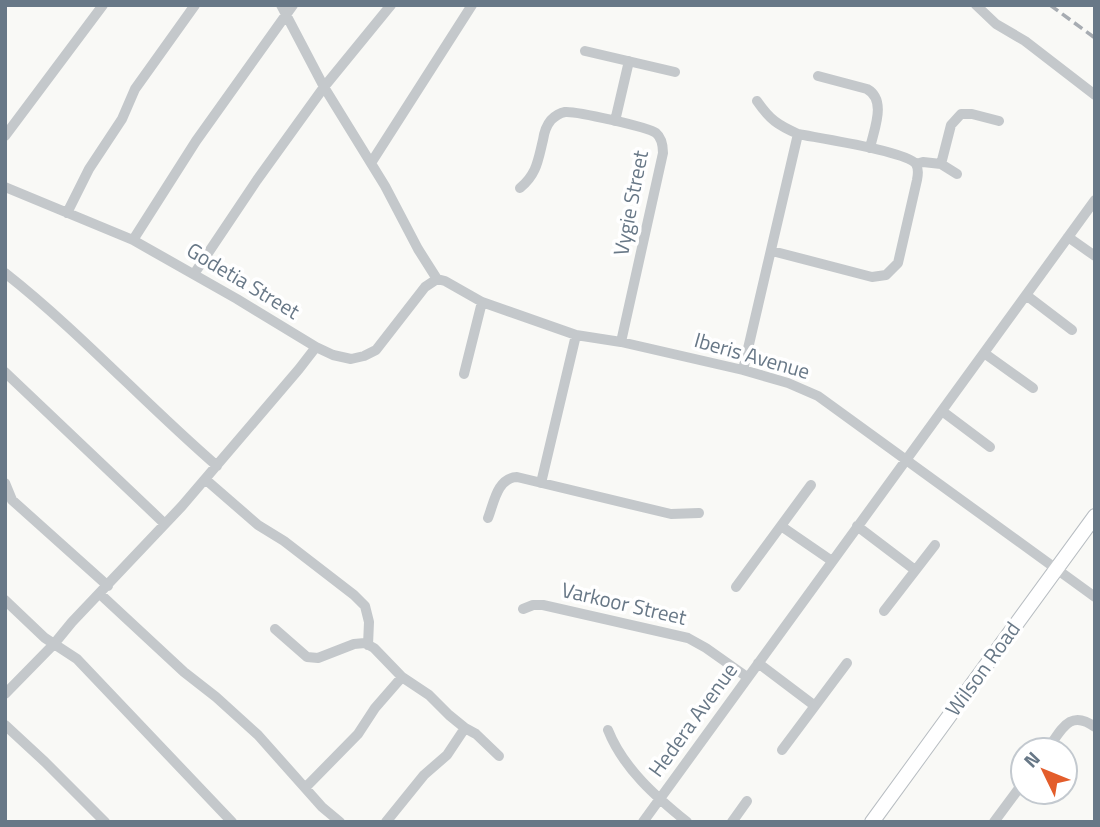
<svg xmlns="http://www.w3.org/2000/svg" width="1100" height="827" viewBox="0 0 1100 827" font-family="'Titillium Web',sans-serif">
<style>
.lines{fill:none;stroke-linecap:round;stroke-linejoin:round}
.secondary-casing{stroke:#b8bdc2;stroke-width:16}
.street{stroke:#c4c8cb;stroke-width:10}
.secondary{stroke:#fff;stroke-width:14}
.rail{stroke:#a7acb2;stroke-width:3.5;stroke-dasharray:10 5;stroke-linecap:butt}
.labels{text-anchor:middle;stroke-width:7;stroke-linejoin:round;paint-order:stroke}
.street-label{font-size:21px;fill:#687887;stroke:#fff}
</style>
<rect width="100%" height="100%" fill="#f9f9f6"/>
<g class="lines">
<defs>
<path id="secondary" d="M872,822L1095,516"/>
</defs>
<use href="#secondary" class="secondary-casing"/>
<path class="street" d="M281,5L324,87L385,186L418,249L437,279
M976,5L996,24L1025,41L1095,95
M585,51L675,72
M818,76L867,89C887,100 874,129 870,148
M757,101C770,120 778,125 798,134
M615,121L629,61
M5,136L103,5
M371,163L472,5
M916,164L923,162L941,164L951,125L961,114H972L999,121
M941,164L957,174
M5,187L133,240L237,299L316,347L333,355L351,359L364,356L376,350L425,287L437,279
M520,188C537,174 538,160 543,140C544,133 546,126 551,120C555,116 560,113 565,112C576,111 648,127 656,133C662,138 663,145 663,153L621,342
M67,213L89,169L122,119L135,89L195,5
M1068,237L1095,256
M133,240L196,141L293,5
M5,273C80,332 144,403 217,466
M194,274L257,180L324,87L391,5
M437,279L445,281L482,302L576,335L621,342L743,370L788,383L818,396L1095,597
M1026,295L1072,330
M984,353L1033,388
M743,370L798,134C818,138 906,151 916,164C919,169 918,175 917,180L898,263L886,275L872,277L772,251
M5,372L165,524
M464,374L482,302
M942,411L990,447
M205,479L258,525L284,541L354,595L365,606L369,622L368,645
M5,483L12,500L108,586
M541,483L576,335
M488,518C494,503 497,478 517,477L671,514L699,513
M781,526L832,561
M857,526L915,570
M736,587L811,485
M100,594L184,672L216,697L258,735L322,807L340,822
M5,600L45,638L77,659L232,822
M523,609L533,605H543L688,638L706,648L747,677
M884,611L935,545
M275,629L307,657L318,658L354,644L365,643L374,648L402,677L429,695L449,715L465,728L476,734L499,756
M758,663L815,706
M5,694L54,644L72,622L182,506L299,369L316,347
M5,725L45,762L105,822
M608,730C623,768 656,797 687,822
M782,750L847,663
M1047,750C1061,731 1069,708 1095,727
M305,788L358,734L375,708L402,677
M386,822L424,775L447,755L465,728
M643,822L1095,200
M732,822L747,801
M994,822L1023,783"/>
<use href="#secondary" class="secondary"/>
<path class="rail" d="M1050,5L1095,38"/>
</g>
<g class="labels">
<g class="street-label">
<text transform="translate(631 203) rotate(-79)" y="7">Vygie Street</text>
<text transform="translate(243 281) rotate(31)" y="7">Godetia Street</text>
<text transform="translate(752 356) rotate(16)" y="7">Iberis Avenue</text>
<text transform="translate(624 604) rotate(13)" y="7">Varkoor Street</text>
<text transform="translate(983 669) rotate(-54)" y="7">Wilson Road</text>
<text transform="translate(693 720) rotate(-54)" y="7">Hedera Avenue</text>
</g>
</g>
<rect width="1100" height="827" fill="none" stroke="#687887" stroke-width="14"/>
<g transform="translate(1044 771) rotate(313)"><circle r="33" fill="#ffffff" stroke="#c3c9cf" stroke-width="2"/>
<path d="M0-5L12 26L0 18L-12 26Z" fill="#e35d2b"/>
<text y="-10" font-size="19" font-weight="bold" text-anchor="middle" fill="#687887">N</text>
</g>
</svg>
